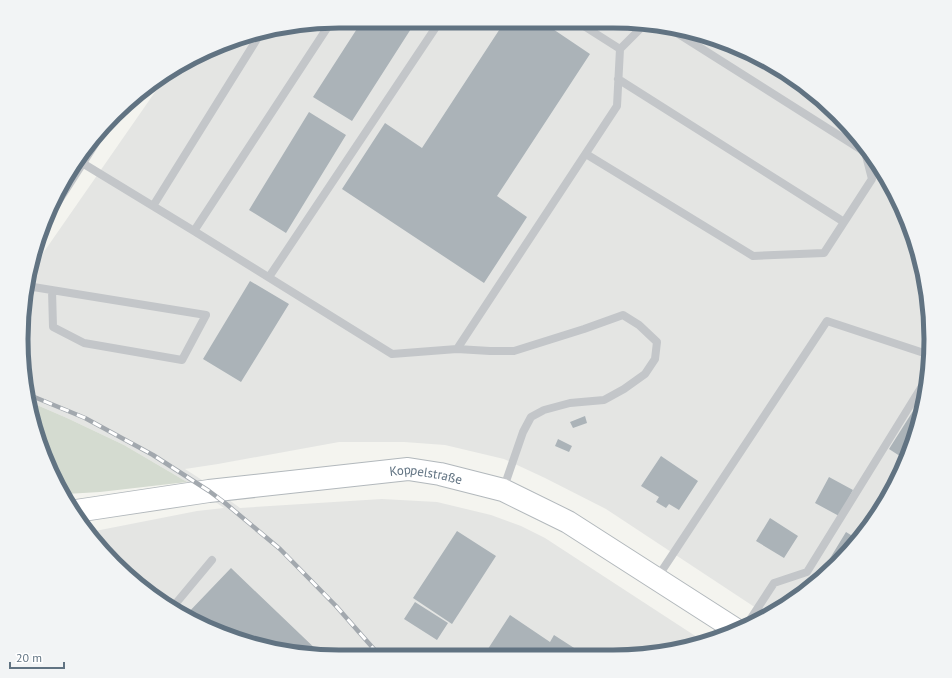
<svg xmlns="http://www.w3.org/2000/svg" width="952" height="678" viewBox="0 0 952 678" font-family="'PT Sans',sans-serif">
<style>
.built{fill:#e4e5e3}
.green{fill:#d4dbd0}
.building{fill:#abb3b8}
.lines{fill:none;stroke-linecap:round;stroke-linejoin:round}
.secondary-casing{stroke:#b2b8bc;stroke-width:24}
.lane{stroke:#c3c6c9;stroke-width:8}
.street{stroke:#c3c6c9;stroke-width:16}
.secondary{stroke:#fff;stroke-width:22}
.rail-casing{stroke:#a2a8ae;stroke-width:4.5}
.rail{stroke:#fff;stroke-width:3;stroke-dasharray:9;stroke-linecap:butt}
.labels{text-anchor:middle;stroke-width:4;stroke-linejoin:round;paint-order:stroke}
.street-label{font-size:13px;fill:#617382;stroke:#fff}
.rim{fill:none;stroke:#617382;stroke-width:5}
</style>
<rect width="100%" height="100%" fill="#f4f4ef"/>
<path class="built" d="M339,21H613L675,27L763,60L797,84L852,130L889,180L914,237L928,298L930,360L920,422L898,480L865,533L822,578L765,614L606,509L545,478L504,459L445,445L404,442H339L218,464L185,469L202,480L240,508L382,499L437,502L491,515L521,526L545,538L703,641L655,654L318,656L257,646L198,624L145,591L100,548L90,532L197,511L224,508L187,482L124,445L67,418L30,402L24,380V297L32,269L155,92L168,72L256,32Z"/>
<path class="green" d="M30,402L67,418L124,445L187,482L100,492L66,494L45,461Z"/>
<path class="building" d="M362,21H416L352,121L313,97Z
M505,21H541L590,54L497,196L527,217L484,283L342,189L385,123L422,148Z
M309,112L346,135L286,233L249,210Z
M250,281L289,304L241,382L203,359Z
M925,392L920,422L906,460L889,449Z
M585,416L587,423L573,428L570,422Z
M558,439L572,446L569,452L555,446Z
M661,456L698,481L679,510L669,504L666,508L656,502L659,497L641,486Z
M829,477L853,490L839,516L815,503Z
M770,518L798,536L784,558L756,541Z
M457,531L496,556L452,624L413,598Z
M846,532L859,540L822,578L815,583Z
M231,568L323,656L257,646L198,624L185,616Z
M415,602L448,623L437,640L404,619Z
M510,615L550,642L554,635L585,655H484Z"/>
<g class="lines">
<defs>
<g id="secondary">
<path id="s1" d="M76,511L209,491L408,469L440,474L503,490L568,522L738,631"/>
</g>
</defs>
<use href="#secondary" class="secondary-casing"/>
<path class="lane" d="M620,49L645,24
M618,79L844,222
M586,154L753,256L824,253L872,179L865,152L666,26
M79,161L194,231L392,354L457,349L617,106L620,49L576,21
M153,206L262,31
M194,231L331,22
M269,277L440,21
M27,286L206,315L182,360L84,343L53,327L52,290
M457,349L490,351H514L584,329L623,315L639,325L657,342L655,359L645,374L624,389L604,400L570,403L544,410L531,417L523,432L503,490
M657,578L827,321L930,355
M172,608L212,560
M746,626L774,583L807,572L927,378"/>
<path class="street" d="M52,204L100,129"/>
<use href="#secondary" class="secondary"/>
<defs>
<path id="rail" d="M27,394L85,418L153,455L209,491L225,503L280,549L336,606L380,656"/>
</defs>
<use href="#rail" class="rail-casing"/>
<use href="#rail" class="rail"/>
</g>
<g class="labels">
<g class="street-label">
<text dy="5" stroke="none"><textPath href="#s1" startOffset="353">Koppelstraße</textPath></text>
</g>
</g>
<path d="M0 0H952V678H0ZM339 28H613A311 311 0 0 1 924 339V339A311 311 0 0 1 613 650H339A311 311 0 0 1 28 339V339A311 311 0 0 1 339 28Z" fill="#f2f4f5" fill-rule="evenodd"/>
<path class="rim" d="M339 28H613A311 311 0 0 1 924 339V339A311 311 0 0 1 613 650H339A311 311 0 0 1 28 339V339A311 311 0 0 1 339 28Z"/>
<path d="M10 662v6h54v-6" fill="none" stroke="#617382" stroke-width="2"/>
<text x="16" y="662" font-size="12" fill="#617382" stroke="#ffffff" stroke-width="3" paint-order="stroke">20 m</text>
</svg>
